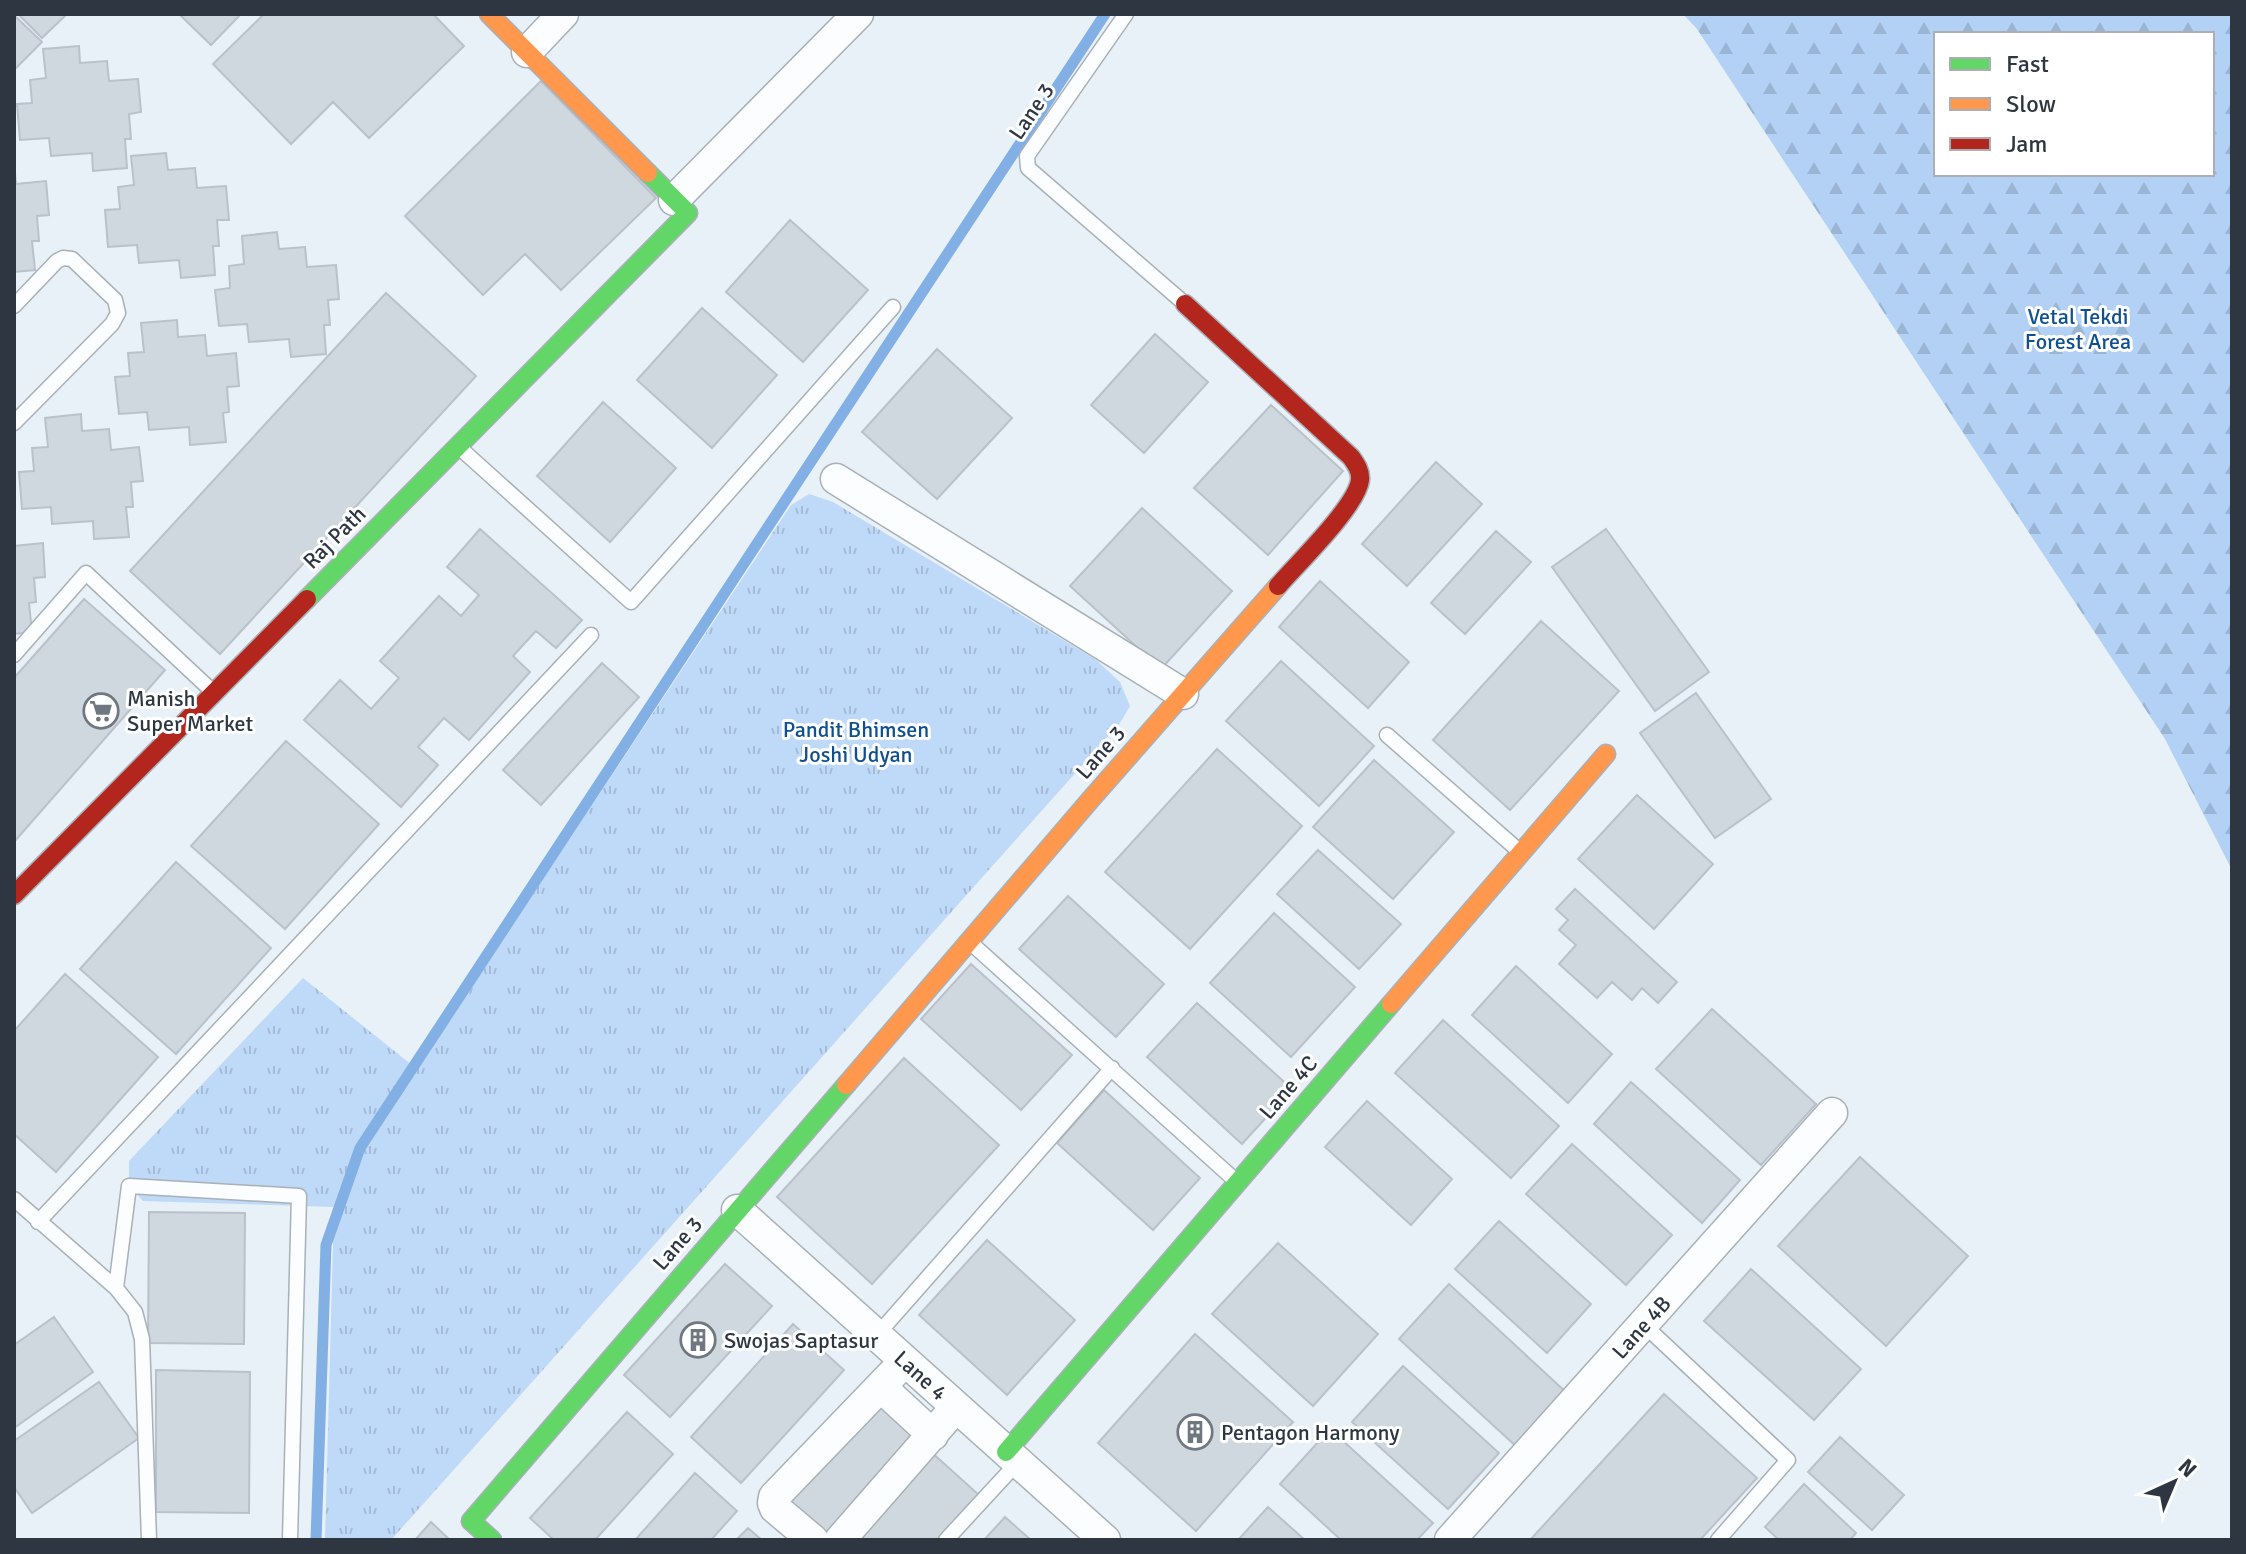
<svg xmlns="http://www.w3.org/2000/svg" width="2246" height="1554" viewBox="0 0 2246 1554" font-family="Signika,sans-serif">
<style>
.forest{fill:url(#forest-firs);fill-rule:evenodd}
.park{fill:url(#park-tufts)}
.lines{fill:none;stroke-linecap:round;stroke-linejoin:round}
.stream{stroke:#82b0e4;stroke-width:11}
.building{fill:#cfd7df;stroke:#bac1ca;stroke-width:2}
.lane-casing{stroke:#a8b0b8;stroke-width:17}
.street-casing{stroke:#a8b0b8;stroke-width:33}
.fast-casing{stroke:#a8b0b8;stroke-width:21}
.slow-casing{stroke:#a8b0b8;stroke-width:21}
.jam-casing{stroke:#a8b0b8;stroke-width:21}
.lane{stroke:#fcfdfe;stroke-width:14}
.street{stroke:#fcfdfe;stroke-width:30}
.fast{stroke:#63d668;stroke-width:18}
.slow{stroke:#ff974d;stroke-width:18}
.jam{stroke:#b3261e;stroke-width:18}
.labels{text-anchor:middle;stroke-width:6;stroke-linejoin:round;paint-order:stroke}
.street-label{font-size:22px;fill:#2e3741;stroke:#fff}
.park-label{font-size:22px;fill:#105090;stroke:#fff}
.poi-label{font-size:22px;fill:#2e3741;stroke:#fff;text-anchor:start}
</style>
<defs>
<pattern id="forest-firs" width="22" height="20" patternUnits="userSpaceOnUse" patternTransform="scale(2)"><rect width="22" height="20" fill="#b3d1f5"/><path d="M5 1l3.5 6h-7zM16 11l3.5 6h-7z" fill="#9ab4d3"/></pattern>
<pattern id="park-tufts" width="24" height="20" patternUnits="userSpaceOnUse" patternTransform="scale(2)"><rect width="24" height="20" fill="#bfd9f9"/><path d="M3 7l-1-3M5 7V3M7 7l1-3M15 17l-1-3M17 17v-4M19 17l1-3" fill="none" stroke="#a4bbd7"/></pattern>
</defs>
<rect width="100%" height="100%" fill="#e8f0f8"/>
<path class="forest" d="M1683,14H2232V870L2165,739L1697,29ZM1936,34H2212V174H1936Z"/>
<path class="park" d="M809,494L833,502L1095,659L1120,682L1130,706L1120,723L391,1540H325L334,1207L143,1201L129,1186V1161L303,978L417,1069L791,505Z"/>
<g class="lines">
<path class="stream" d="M316,1540L326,1245L360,1148L1105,14"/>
</g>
<path class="building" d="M18,14H67L42,38Z
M179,14H241L211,45Z
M264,14H433L464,46L369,138L333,102L291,144L213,64Z
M14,15L42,42L14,70Z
M79,46L80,63L107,61L109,81L138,79L141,112L129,114L131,139H125L127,168L93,171L92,153L51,156L49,138L20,140L17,104L32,103L30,80L46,78L43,49Z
M541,81L656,198L561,290L525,254L483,295L405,216Z
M166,153L168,170L195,168L197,188L226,186L229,220H217L219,246H213L215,275L181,278L179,260L139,263L137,245L108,247L105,210L120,209L118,187L134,185L131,156Z
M14,163L16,184L46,181L49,215L37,216L39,241H32L35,270L14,272Z
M790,220L868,290L803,362L726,292Z
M277,232L279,249L305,247L307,267L336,265L339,299L328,300L330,325H324L326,354L291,357L289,339L249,342L247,324L219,326L215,290L230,288L229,266L244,264L242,236Z
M386,293L476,376L220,654L130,571Z
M702,308L777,375L712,448L637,380Z
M177,320L178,337L205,335L207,356L236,353L239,386L227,387L229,412L223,413L226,442L190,445L189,427L149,430L147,412L119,414L115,377L130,376L128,353L144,352L141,323Z
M1155,334L1208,382L1144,453L1091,405Z
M937,349L1012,418L937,499L862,432Z
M603,402L676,468L610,542L537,476Z
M1271,405L1343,471L1268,555L1194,488Z
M81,414L82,431L109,429L111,450L139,447L143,481L131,482L133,507H126L129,537L94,539L93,521L52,524L51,507L22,509L19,472L34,471L32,448L48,447L45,418Z
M1436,462L1482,504L1407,586L1362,544Z
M1142,508L1232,591L1161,669L1070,586Z
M480,529L582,620L556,648L536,631L513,656L530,672L469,740L444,718L418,747L438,765L401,807L304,720L340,680L371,709L399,678L380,661L439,596L461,616L479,595L447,567Z
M1606,529L1709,672L1655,711L1552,567Z
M1496,531L1531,562L1465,634L1431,603Z
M43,543L45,577L34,578L36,602L29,603L32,632L14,634V546Z
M1320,581L1409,662L1368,708L1279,627Z
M84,599L165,670L14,842V678Z
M1541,621L1619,691L1510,810L1433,740Z
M1281,661L1374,746L1319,806L1226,721Z
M602,663L639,697L541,805L503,770Z
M1696,693L1771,799L1715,838L1640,733Z
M286,741L379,824L285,929L191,846Z
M1217,749L1302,826L1190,949L1105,872Z
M1374,760L1454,832L1393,899L1313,827Z
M1637,795L1713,864L1654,929L1578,859Z
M1318,850L1401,924L1359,969L1277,894Z
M176,862L271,948L176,1054L80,969Z
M1575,889L1677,982L1658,1003L1642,988L1632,1000L1612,982L1597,998L1559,964L1576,945L1559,930L1568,920L1556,909Z
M1068,896L1164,984L1116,1037L1019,949Z
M1274,913L1355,987L1291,1057L1210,983Z
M971,964L1072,1055L1021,1110L921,1019Z
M1516,966L1612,1054L1568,1103L1472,1015Z
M65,974L158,1057L56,1172L14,1134V1031Z
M1197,1003L1292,1089L1242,1144L1147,1057Z
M1712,1009L1816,1104L1761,1165L1656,1069Z
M1443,1020L1559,1126L1511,1178L1395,1073Z
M904,1058L999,1145L872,1284L777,1197Z
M1631,1082L1740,1180L1702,1223L1594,1124Z
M1104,1090L1200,1178L1153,1230L1057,1143Z
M1367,1101L1452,1179L1411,1225L1325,1147Z
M1572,1144L1672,1235L1626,1285L1526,1194Z
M1860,1157L1968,1256L1886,1346L1778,1246Z
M149,1212L245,1213L244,1344L148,1343Z
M1499,1221L1591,1304L1547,1353L1455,1269Z
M987,1240L1075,1320L1007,1395L919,1315Z
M1278,1243L1378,1334L1313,1406L1212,1314Z
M725,1264L772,1306L670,1417L624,1375Z
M1751,1269L1861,1369L1814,1420L1704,1321Z
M1449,1284L1568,1394L1518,1448L1399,1339Z
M54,1317L93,1372L14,1428V1345Z
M793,1324L844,1370L741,1483L691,1437Z
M1195,1334L1293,1422L1196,1531L1098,1443Z
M1403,1366L1499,1453L1448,1509L1352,1422Z
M156,1370L250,1372L249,1513L156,1512Z
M99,1382L139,1438L32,1513L14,1487V1441Z
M1664,1394L1757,1478L1700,1540H1530Z
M875,1398L922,1441L826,1540L776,1499Z
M627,1412L673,1454L595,1540H554L530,1518Z
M1330,1429L1433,1523L1417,1540H1341L1280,1484Z
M1840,1437L1904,1495L1872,1530L1808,1472Z
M929,1450L979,1495L938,1540H846Z
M695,1473L737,1511L711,1540H635Z
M1804,1484L1856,1533L1850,1540H1779L1765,1527Z
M1268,1507L1305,1540H1238Z
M1005,1517L1031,1540H984Z
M431,1522L450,1540H415Z
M748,1528L762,1540H736Z"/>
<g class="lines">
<defs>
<path id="lane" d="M1126,14L1027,156L1028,168L1184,303
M14,306L57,261L63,258L72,259L115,300L118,313L112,324L14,423
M461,449L631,602L893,307
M14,655L86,573L211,690
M1387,735L1518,850
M972,944L1236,1181
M14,1199L116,1288L135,1312L142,1339L149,1540
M38,1222L591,635
M116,1288L129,1186L299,1196L290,1540
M1643,1324L1788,1460L1718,1540
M877,1335L1112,1068
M946,1540L1018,1462"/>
<path id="street" d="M527,52L563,14
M674,200L858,14
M836,479L1183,694
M737,1210L1105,1540
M881,1387L933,1435
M813,1540L775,1508L773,1503L774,1497L905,1361
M840,1540L956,1407
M1450,1540L1832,1113"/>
<path id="fast" d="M307,599L688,213L648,173
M1006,1452L1391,1004
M492,1540L471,1521L846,1085"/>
<path id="slow" d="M489,14L648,173
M1391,1004L1606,754
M846,1085L1091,799L1278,586"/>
<path id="jam" d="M1185,304L1351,457C1356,464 1361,471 1360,480C1357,506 1297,564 1278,586
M14,895L307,599"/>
</defs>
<use href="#lane" class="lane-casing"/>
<use href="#street" class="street-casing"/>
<use href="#fast" class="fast-casing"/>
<use href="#slow" class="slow-casing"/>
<use href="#jam" class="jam-casing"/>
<use href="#lane" class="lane"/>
<use href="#street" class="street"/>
<use href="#fast" class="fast"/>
<use href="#slow" class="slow"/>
<use href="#jam" class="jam"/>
</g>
<defs>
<symbol id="supermarket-ring" viewBox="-11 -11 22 22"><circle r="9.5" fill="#fff" stroke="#6f7881" stroke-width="1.5"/><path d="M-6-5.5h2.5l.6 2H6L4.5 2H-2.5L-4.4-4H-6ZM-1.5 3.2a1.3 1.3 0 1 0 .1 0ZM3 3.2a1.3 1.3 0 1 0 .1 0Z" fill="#6f7881"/></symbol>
<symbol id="building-ring" viewBox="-11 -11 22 22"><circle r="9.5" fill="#fff" stroke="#6f7881" stroke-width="1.5"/><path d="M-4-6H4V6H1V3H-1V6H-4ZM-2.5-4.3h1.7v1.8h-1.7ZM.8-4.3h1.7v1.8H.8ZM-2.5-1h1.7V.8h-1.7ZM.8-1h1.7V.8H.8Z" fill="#6f7881"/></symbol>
</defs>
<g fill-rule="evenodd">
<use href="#supermarket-ring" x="81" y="691" width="40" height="40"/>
<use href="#building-ring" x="678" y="1320" width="40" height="40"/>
<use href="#building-ring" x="1175" y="1412" width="40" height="40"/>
</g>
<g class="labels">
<g class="street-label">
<text transform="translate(1031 111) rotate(-56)" y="8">Lane 3</text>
<text transform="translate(334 537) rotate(-45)" y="8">Raj Path</text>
<text transform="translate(1100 752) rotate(-49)" y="8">Lane 3</text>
<text transform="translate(1288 1087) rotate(-49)" y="8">Lane 4C</text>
<text transform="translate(677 1243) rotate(-49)" y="8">Lane 3</text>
<text transform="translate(1641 1327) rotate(-48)" y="8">Lane 4B</text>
<text transform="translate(921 1375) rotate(42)" y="8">Lane 4</text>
</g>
<g class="park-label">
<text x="2078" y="324">Vetal Tekdi<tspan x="2078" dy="25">Forest Area</tspan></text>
<text x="856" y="737">Pandit Bhimsen<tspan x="856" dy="25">Joshi Udyan</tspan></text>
</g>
<g class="poi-label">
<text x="127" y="706">Manish<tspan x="127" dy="25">Super Market</tspan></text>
<text x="724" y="1348">Swojas Saptasur</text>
<text x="1221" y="1440">Pentagon Harmony</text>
</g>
</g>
<rect width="2246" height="1554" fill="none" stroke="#2e3741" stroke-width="32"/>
<rect x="1934" y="32" width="280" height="144" fill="#ffffff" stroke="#abafb3" stroke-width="2"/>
<rect x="1950" y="58" width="40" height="12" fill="#63d668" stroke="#abafb3" stroke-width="2"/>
<text x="2006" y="72" font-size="24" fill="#2e3741">Fast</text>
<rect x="1950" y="98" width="40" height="12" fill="#ff974d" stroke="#abafb3" stroke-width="2"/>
<text x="2006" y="112" font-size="24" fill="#2e3741">Slow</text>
<rect x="1950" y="138" width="40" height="12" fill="#b3261e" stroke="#abafb3" stroke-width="2"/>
<text x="2006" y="152" font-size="24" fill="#2e3741">Jam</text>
<g transform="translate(2174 1482) rotate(44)" stroke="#ffffff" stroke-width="6" paint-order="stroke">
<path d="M0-6L14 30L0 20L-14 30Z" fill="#2e3741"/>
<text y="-12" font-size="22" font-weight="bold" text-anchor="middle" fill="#2e3741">N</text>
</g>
</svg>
